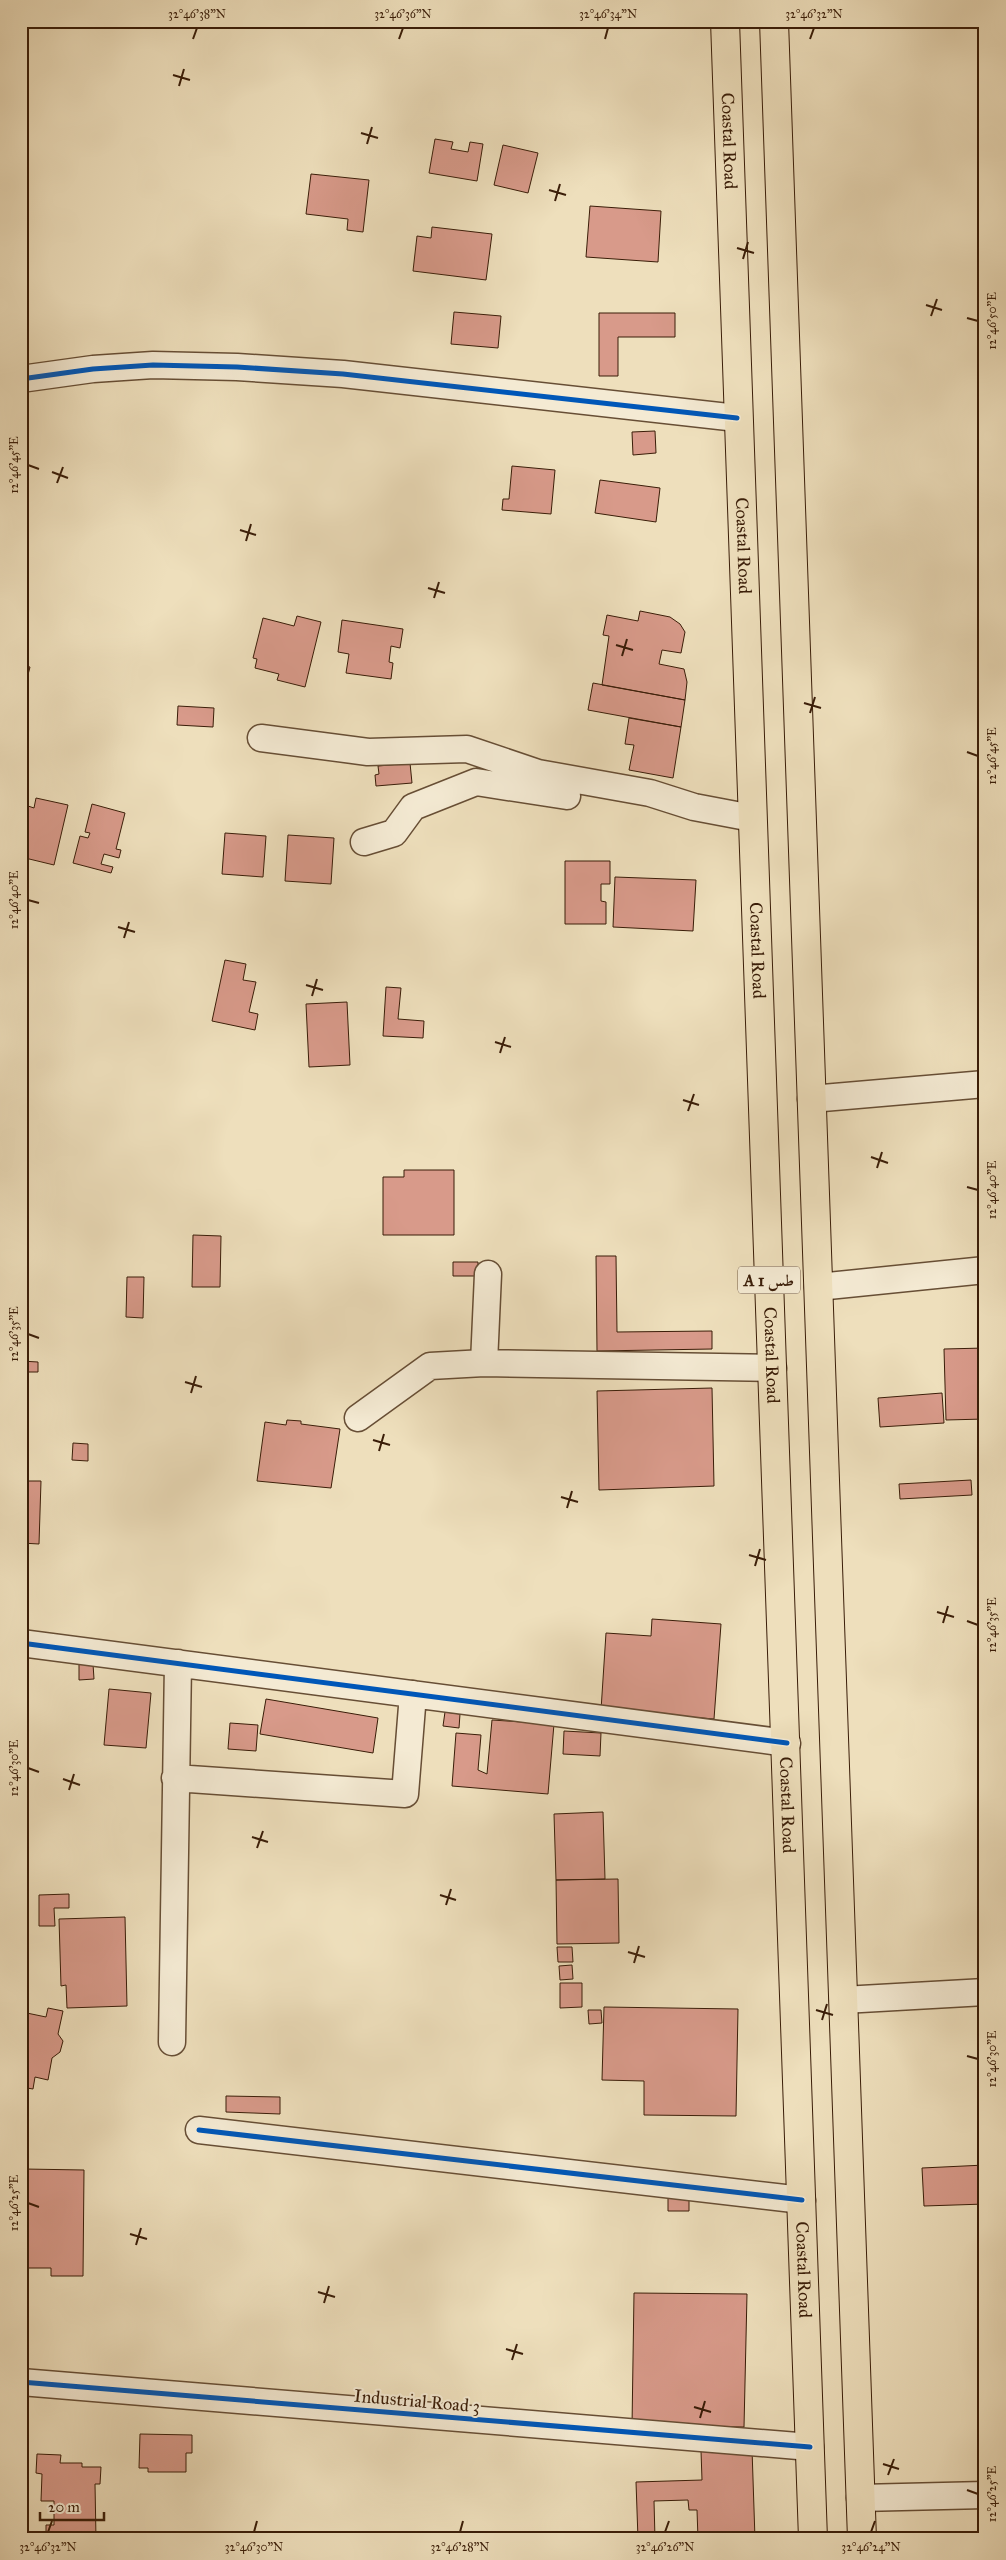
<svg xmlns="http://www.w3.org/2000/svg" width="1006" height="2560" viewBox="0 0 1006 2560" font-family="'IM FELL Great Primer',Amiri,serif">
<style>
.building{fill:#d89a8a;stroke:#3a1d08}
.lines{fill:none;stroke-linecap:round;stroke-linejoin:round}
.minor-casing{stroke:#674e35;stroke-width:29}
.highway-casing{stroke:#3a1d08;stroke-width:30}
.minor{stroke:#f4ead3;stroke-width:26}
.highway{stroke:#eedfbc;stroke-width:28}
.cycleway-casing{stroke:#f4ead3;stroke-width:8}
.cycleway{stroke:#0057b8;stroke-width:5}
.ticks{fill:none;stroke:#3a1d08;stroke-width:2}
.labels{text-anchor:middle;stroke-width:4;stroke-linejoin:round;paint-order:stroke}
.shield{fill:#f4ead3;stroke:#725a45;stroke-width:1}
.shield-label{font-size:16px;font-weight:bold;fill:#3a1d08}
.street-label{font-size:18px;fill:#3a1d08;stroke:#f4ead3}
.neatline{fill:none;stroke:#3a1d08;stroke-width:2}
.ticks-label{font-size:12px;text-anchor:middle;fill:#3a1d08}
</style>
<rect width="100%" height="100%" fill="#eedfbc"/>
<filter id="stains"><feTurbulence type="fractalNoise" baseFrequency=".004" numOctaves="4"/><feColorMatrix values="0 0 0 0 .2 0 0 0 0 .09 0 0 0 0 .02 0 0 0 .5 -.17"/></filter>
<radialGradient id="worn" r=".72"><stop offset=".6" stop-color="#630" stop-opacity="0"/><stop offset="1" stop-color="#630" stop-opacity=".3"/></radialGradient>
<path class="building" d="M435,139L453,142L451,149L468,152L470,142L483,144L477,181L429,173Z
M503,145L538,153L528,193L494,185Z
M311,174L369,180L363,232L347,230L348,219L306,214Z
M590,206L661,211L658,262L586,257Z
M432,227L492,234L486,280L413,271L417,236L431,238Z
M454,312L501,316L498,348L451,344Z
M599,313H675V337H618V376H599Z
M655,431L656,453L633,455L632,432Z
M512,466L555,470L551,514L502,510L503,499H509Z
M600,480L660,488L656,522L595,513Z
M640,611L670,617L680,624L685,632L681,653L662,650L659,664L684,669L687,682L685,700L602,685L609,636L603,635L607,615L638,621Z
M297,616L321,622L305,687L277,680L279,674L255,668L257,659L253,658L263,618L294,626Z
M342,620L403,629L400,648L391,646L389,662L393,663L391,679L346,673L349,654L338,652Z
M21,665L30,667L21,702Z
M593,683L685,700L681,727L588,710Z
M178,706L214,708L213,727L177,725Z
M629,718L681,727L673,778L629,770L634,745L625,744Z
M410,763L412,783L376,786L375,775L379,774L378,766Z
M36,798L68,805L54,865L21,857V820L25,821L28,806L34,808Z
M92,804L125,813L116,849L121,850L119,858L104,854L101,864L113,867L111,873L73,863L80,836L88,838L90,833L85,832Z
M225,833L266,836L263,877L222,874Z
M288,835L334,838L331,884L285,881Z
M565,861H610V884H601V901L606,902V924H565Z
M615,877L696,880L693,931L613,927Z
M225,960L246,964L243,980L256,982L249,1012L258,1014L255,1030L212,1021Z
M386,987L401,988L398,1019L424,1021L423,1038L383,1036Z
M347,1002L350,1065L309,1067L306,1004Z
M404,1170H454V1235H383V1177H404Z
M193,1235L221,1236L220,1287H192Z
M596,1256H616L617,1332L712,1331V1349L597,1351Z
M453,1262H478V1276H453Z
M127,1277H144L143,1318L126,1317Z
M985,1348V1419L946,1420L944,1349Z
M21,1361L38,1362V1372H21Z
M712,1388L714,1486L599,1490L597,1391Z
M942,1393L944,1423L880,1427L878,1398Z
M287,1420L301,1421V1424L340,1429L331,1488L257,1481L265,1422L286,1425Z
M73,1443L88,1444V1461L72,1460Z
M971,1480L972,1495L900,1499L899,1484Z
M21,1481H41L39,1544L21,1543Z
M652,1619L721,1624L714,1719L601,1710L606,1633L651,1636Z
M79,1664H93L94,1679L79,1680Z
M109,1689L151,1693L146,1748L104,1745Z
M266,1699L378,1718L373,1753L260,1734Z
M445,1712L460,1714L459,1728L443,1726Z
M492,1720L554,1724L548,1794L452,1786L456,1733L481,1735L478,1770L487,1774Z
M230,1723L258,1725L256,1751L228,1749Z
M564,1731L601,1733L600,1756L563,1754Z
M603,1812L605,1879L556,1880L554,1814Z
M618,1879L619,1943L557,1944L556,1880Z
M69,1894V1908H54L55,1926H39V1895Z
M125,1917L127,2006L67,2008L66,1985L61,1986L59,1919Z
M557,1947H572L573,1962H558Z
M572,1965L573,1979L560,1980L559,1966Z
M560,1983H582V2007L560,2008Z
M21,2007L22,2012L46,2017L48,2008L63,2011L58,2034L63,2041L60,2052L52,2058L48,2080L35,2077L33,2089L21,2087Z
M604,2007L738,2009L736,2116L644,2115V2081L602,2080Z
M588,2010H601L602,2023L589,2024Z
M226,2096L280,2097V2114L226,2112Z
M985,2165V2204L924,2206L922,2168Z
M24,2169L84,2170L83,2276H51V2268H27L23,2264Z
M668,2197L689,2198V2211H668Z
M634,2293L747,2294L744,2427L632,2426Z
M140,2434L192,2435V2453H186V2472H148V2468H139Z
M752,2449L755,2539H698L697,2510H689L688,2500L654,2501L655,2539H638L636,2482L702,2480L701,2451Z
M37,2454L61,2455L60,2463H82V2467H101L100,2484H95L96,2539H46V2525H54V2501H41L42,2474L36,2473Z"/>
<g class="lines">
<defs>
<path id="minor" d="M21,379L93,369L153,365L237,367L343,374L737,418
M261,738L368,752L467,749L538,773L650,793L694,807L752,818
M364,842L394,833L413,807L476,782L567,796
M811,1099L985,1084
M818,1287L985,1270
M484,1363L488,1274
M358,1418L430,1366L484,1363L773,1368
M21,1643L787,1743
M175,1778L405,1794L413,1694
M843,2000L985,1992
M172,2042L178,1663
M199,2130L802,2200
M21,2382L810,2447
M860,2498L985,2495"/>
<g id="highway">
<path id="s1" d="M725,21L813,2539"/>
<path d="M774,21L862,2539"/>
</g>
</defs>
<use href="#minor" class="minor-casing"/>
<use href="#highway" class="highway-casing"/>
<use href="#minor" class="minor"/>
<use href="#highway" class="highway"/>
<defs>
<path id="cycleway" d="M21,379L93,369L153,365L237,367L343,374L737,418
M21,1643L787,1743
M199,2130L802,2200
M21,2382L810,2447"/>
</defs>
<use href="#cycleway" class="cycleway-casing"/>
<use href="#cycleway" class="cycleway"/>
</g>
<path class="ticks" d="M193,39L197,28M399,39L403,28M605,39L608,28M810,39L814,28M173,75L190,80M179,86L184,69M361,133L378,138M367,144L372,127M549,190L566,195M555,201L560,184M737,248L754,253M743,259L748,242M926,305L942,310M931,316L937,299M967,318L978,321M28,465L39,469M52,472L68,478M57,483L63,467M240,530L256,535M246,541L251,524M428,588L445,593M434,598L439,582M616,645L633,650M622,656L627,639M804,703L821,708M810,713L815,697M967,752L978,756M28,900L39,903M118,927L135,932M124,938L129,922M306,985L323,990M312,996L317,979M495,1042L511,1047M500,1053L505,1037M683,1100L699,1105M688,1111L694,1094M871,1157L888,1163M877,1168L882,1152M967,1187L978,1190M28,1334L39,1338M185,1382L202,1387M191,1393L196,1376M373,1440L390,1445M379,1451L384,1434M561,1497L578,1502M567,1508L572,1491M749,1555L766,1560M755,1566L760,1549M937,1612L954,1617M967,1621L978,1625M943,1623L948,1606M28,1768L39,1772M63,1779L80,1785M69,1790L74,1774M252,1837L268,1842M257,1848L263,1831M440,1895L456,1900M446,1905L451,1889M628,1952L645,1957M634,1963L639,1946M816,2010L833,2015M822,2020L827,2004M967,2056L978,2059M28,2203L39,2207M130,2234L147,2239M136,2245L141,2228M318,2292L335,2297M324,2303L329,2286M506,2349L523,2354M512,2360L517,2344M694,2407L711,2412M700,2418L705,2401M883,2464L899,2469M888,2475L894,2459M967,2490L978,2494M48,2532L52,2521M254,2532L257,2521M460,2532L463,2521M665,2532L669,2521M871,2532L875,2521"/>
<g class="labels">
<rect class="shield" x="738" y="1266.5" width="62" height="27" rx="4"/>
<g class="shield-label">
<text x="769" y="1286">A 1 طس</text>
</g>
<g class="street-label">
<text dy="6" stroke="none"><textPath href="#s1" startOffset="120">Coastal Road</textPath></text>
<text dy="6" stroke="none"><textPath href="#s1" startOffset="525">Coastal Road</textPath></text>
<text dy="6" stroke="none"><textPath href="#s1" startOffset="930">Coastal Road</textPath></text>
<text dy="6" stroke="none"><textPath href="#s1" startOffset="1335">Coastal Road</textPath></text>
<text dy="6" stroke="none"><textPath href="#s1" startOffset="1785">Coastal Road</textPath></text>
<text dy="6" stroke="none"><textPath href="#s1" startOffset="2250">Coastal Road</textPath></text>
<text transform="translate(417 2401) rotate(5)" y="6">Industrial Road 3</text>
</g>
</g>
<rect width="1006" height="2560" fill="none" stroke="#eedfbc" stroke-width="55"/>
<path d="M40 2512v8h64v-8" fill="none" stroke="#3a1d08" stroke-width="2.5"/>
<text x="48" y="2512" font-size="15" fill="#3a1d08" stroke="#f4ead3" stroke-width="4" paint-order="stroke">20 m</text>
<rect x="28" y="28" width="950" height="2504" class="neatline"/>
<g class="ticks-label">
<text x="197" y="18">32°46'38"N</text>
<text x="403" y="18">32°46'36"N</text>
<text x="608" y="18">32°46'34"N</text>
<text x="814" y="18">32°46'32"N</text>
<text transform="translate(992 321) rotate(-90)" y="4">12°46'50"E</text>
<text transform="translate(14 465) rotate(-90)" y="4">12°46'45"E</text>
<text transform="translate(992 756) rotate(-90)" y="4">12°46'45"E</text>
<text transform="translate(14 900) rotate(-90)" y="4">12°46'40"E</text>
<text transform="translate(992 1190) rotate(-90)" y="4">12°46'40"E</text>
<text transform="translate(14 1334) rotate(-90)" y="4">12°46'35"E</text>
<text transform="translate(992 1625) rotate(-90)" y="4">12°46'35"E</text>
<text transform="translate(14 1768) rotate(-90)" y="4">12°46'30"E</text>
<text transform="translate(992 2059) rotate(-90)" y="4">12°46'30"E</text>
<text transform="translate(14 2203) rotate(-90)" y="4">12°46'25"E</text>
<text transform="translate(992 2494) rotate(-90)" y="4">12°46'25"E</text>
<text x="48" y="2551">32°46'32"N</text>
<text x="254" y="2551">32°46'30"N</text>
<text x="460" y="2551">32°46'28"N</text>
<text x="665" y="2551">32°46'26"N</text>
<text x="871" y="2551">32°46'24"N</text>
</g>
<rect width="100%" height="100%" filter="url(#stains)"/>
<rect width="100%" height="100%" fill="url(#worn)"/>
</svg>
